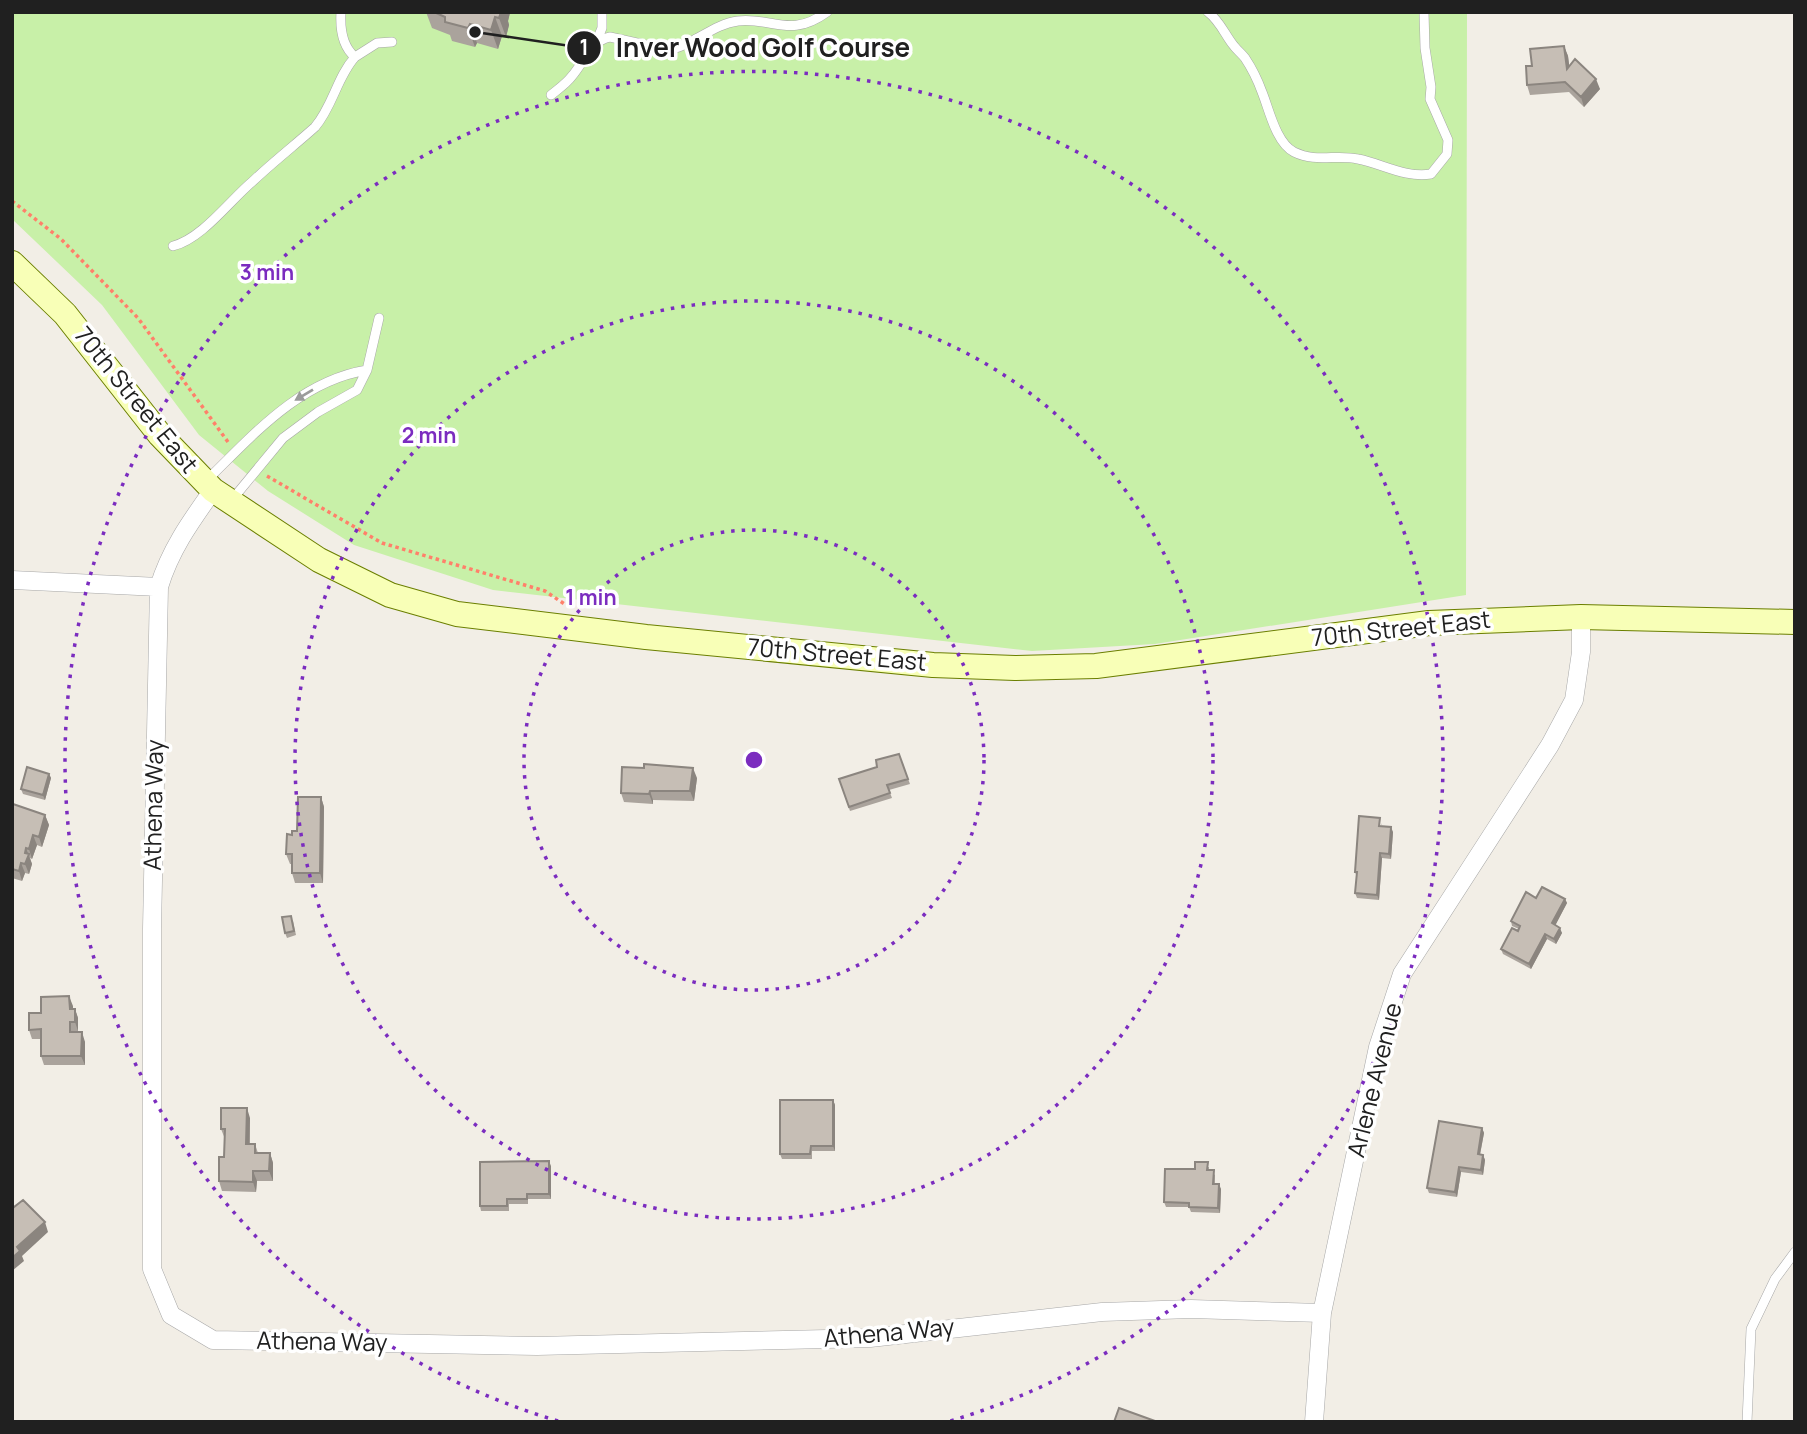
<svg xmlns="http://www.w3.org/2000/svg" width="1807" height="1434" viewBox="0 0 1807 1434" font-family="Manrope,sans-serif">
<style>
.grass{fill:#c8f0a8}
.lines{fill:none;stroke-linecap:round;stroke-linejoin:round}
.lane-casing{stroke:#a7a7a7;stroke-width:10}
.street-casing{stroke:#a7a7a7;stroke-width:19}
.secondary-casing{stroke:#6b7f00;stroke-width:26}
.path{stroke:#ff806a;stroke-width:3.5;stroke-dasharray:3.5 3.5;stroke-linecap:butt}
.lane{stroke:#fff;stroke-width:9}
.street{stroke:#fff;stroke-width:18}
.secondary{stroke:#f8ffb7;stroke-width:24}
.wall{fill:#aaa39c}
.shaded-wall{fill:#8b857f}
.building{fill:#c6beb5;stroke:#8b857f;stroke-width:2}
.oneway{fill:#9b9b9b}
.ring{fill:none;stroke:#7b2cbf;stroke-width:3.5;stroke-dasharray:3.5 7}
.labels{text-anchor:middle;stroke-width:7;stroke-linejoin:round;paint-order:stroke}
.street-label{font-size:24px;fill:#202020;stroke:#fff}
.centre{fill:#7b2cbf;stroke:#fff;stroke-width:3.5}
.ring-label{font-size:21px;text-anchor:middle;font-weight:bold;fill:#7b2cbf;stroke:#fff;stroke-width:7;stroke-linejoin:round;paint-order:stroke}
.leader{fill:none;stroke:#202020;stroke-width:2.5}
.callout-dot{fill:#202020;stroke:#fff;stroke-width:2.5}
.mark-label{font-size:21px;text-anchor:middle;font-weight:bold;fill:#fff}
.callout-label{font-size:26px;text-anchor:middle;font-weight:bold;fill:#202020;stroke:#fff;stroke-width:7;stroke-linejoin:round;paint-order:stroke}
</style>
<rect width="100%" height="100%" fill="#f2eee6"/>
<path class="grass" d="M12,12H1467L1466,595L1155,644L1032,651L493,590L354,545L268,491L199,435L102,305L12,219Z"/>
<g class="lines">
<defs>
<path id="lane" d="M341,12C340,28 342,46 355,57L377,43L392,42
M1208,12C1220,21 1225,35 1234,46C1237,50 1242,54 1245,58C1251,67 1258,81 1262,92C1269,109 1276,143 1294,152C1316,163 1336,154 1358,159C1383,164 1405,178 1431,174L1447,154L1448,140L1430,99L1431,87L1425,48L1424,12
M597,40L602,28V13
M551,95C558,89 566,84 572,76C585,61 590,41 610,37L664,49H673C696,43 714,24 738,21C773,17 790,39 827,12
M173,246C202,239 230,200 253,181C273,162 295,145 315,127C333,106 337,77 355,57
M207,480C254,434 300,381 367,370
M231,501L283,438L318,412L357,390L367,370L379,318
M1747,1422L1751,1329L1775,1279L1795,1252"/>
<path id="street" d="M213,490C191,521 170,550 159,587L152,929V1269L171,1315L213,1340L537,1346L870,1338L1102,1312L1191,1309L1322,1313
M12,580L159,587
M1314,1422L1322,1313L1378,1047L1402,974L1550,745L1574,700L1581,652V617"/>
<path id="secondary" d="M12,263L65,314L160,435L213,490L319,560L390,595L457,614L646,637L933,665L1015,668L1096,666L1429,623L1581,617L1795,622"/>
</defs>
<use href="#lane" class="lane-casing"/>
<use href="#street" class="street-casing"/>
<use href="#secondary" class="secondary-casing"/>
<path class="path" d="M12,201L61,239L138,318L228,442
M267,476L382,543L545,591L566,605"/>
<use href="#lane" class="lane"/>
<use href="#street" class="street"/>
<use href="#secondary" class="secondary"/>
</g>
<path class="wall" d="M426,12H510L508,21L509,25L506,37L502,36L498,49L477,43L475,47L452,41L450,35L432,28Z
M1564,46L1568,56L1569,66L1600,89L1584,107L1569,92L1530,95L1527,85L1532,66Z
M899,754L910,784L889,790L892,798L850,811L839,779L877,767Z
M49,774L51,778L45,800L23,794L21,789Z
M697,778L694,801L653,800V804L624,802L621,793Z
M321,797L324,807L323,883H295L292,873V864H290L286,854L292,835L297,831Z
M12,807L45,815L49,825L42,847L37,845L32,859L30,858L32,864L29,874L25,873L22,881L12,878Z
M1382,823L1381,826L1393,832L1391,859L1382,858L1379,900L1357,898L1355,893L1357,877L1355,872Z
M1536,898L1565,899L1567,903L1555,925L1562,933L1556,944L1547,939L1531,969L1503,954L1501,949L1519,929L1512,926L1511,921Z
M293,921L296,935L287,938L285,933Z
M73,1006V1009H75L78,1018V1031L85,1042V1065H44L41,1056V1039H32L29,1030L41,1013Z
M833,1100L835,1105V1151H812V1159H782L780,1154Z
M250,1118V1144H255L258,1153H270L273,1163V1181H257L256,1192L222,1191L219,1181L224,1157L225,1139L221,1129Z
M1482,1128L1484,1133L1480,1155H1483L1485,1160L1483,1175L1461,1172L1457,1197L1429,1193L1427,1188Z
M551,1166V1199H528V1204H509V1211H481L480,1206Z
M1209,1167V1170L1215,1175V1184L1221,1189L1220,1213L1191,1212L1189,1207H1166L1164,1202L1195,1169Z"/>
<path class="shaded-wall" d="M501,12L510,13L508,21L509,25L506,37L499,18Z
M495,17L502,36L498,49L491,30Z
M470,24L477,43L475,47L468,28Z
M1564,46L1568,56L1571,79L1567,69Z
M1596,79L1600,89L1584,107L1581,97Z
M693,768L697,778L694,801L690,791Z
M49,774L51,778L45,800L43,795Z
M650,791L653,800V804L649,794Z
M321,797L324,807L323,883L320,873Z
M45,815L49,825L42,847L39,837Z
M1391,827L1393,832L1391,859L1389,854Z
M33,835L37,845L32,859L29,849Z
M26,848L32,864L29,874L25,864V853Z
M1380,853L1382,858L1379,900L1377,895Z
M21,863L25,873L22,881L19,871Z
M1565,899L1567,903L1554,928L1552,923Z
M1560,928L1562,933L1556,944L1554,939Z
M1545,934L1547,939L1531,969L1529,964Z
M69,996L73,1006V1019L70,1009Z
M75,1009L78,1018V1031L75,1022Z
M82,1032L85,1042V1065L81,1056Z
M833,1100L835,1105V1151L833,1146Z
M247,1108L250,1118L249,1154L246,1144Z
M1482,1128L1484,1133L1479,1159L1478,1154Z
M270,1153L273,1163V1181L269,1171Z
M1483,1155L1485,1160L1483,1175L1481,1170Z
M549,1161L551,1166V1199L549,1194Z
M1459,1167L1461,1172L1457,1197L1455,1192Z
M253,1171L257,1181L256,1192L253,1182Z
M1219,1184L1221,1189L1220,1213L1218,1208Z
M45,1222L48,1232L22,1256L24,1261L12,1271V1258L17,1247Z"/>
<path class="building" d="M434,12H501L499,18L495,17L491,30L470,24L468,28L445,22V17Z
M1564,46L1567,69L1575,59L1596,79L1581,97L1565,82L1527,85L1526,66H1532L1530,49Z
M899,754L908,779L887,785L890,793L849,807L839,779L877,767L876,760Z
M644,764L693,768L690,791H650L649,794L621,793L622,767L644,768Z
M27,767L49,774L43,795L21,789Z
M298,797H321L320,873H292V854H286L287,834L292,835V831H297Z
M13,804L45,815L39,837L33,835L29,849L26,848L25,853L29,854L25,864L21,863L19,871L12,869Z
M1359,816L1380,818L1379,826L1391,827L1389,854L1380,853L1377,895L1355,893L1357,872H1355Z
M1542,887L1565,899L1552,923L1560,928L1554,939L1545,934L1529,964L1501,949L1512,928L1518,931L1520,926L1511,921L1526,892L1536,898Z
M291,916L294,931L285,933L282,917Z
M69,996L70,1009H75V1022H70V1032H82L81,1056H41V1029L29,1030V1013H41V997Z
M780,1100H833V1146H811L810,1154H780Z
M221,1108H247L246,1144H255V1153H270L269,1171H253V1182L219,1181V1157H224L225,1129H221Z
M1439,1121L1482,1128L1478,1154L1483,1155L1481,1170L1459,1167L1455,1192L1427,1188Z
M549,1161V1194H527V1199H507V1206H480V1162Z
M1195,1162H1208L1207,1170H1214L1213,1184H1219L1218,1208L1189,1207V1203L1164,1202L1165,1169H1195Z
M23,1200L45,1222L17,1247L20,1251L12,1258V1206L14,1207Z
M1119,1408L1155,1421V1422H1114Z"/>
<defs><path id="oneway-solid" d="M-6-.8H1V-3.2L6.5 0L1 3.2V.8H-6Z" transform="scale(1.75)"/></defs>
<use class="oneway" href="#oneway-solid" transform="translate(304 395) rotate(149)"/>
<g class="ring">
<circle cx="754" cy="760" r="230"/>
<circle cx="754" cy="760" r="459"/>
<path d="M558 1421A689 689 0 1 1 950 1421"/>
</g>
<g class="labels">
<g class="street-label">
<text transform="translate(136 400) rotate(51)" y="8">70th Street East</text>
<text transform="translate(1401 629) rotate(-6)" y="8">70th Street East</text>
<text transform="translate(837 655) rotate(5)" y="8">70th Street East</text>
<text transform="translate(154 805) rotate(-89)" y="8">Athena Way</text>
<text transform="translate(1375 1080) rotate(-76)" y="8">Arlene Avenue</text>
<text transform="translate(889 1333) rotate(-5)" y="8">Athena Way</text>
<text transform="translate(322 1342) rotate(1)" y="8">Athena Way</text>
</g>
</g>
<circle cx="754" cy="760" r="10" class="centre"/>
<g class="ring-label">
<text x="267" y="280">3 min</text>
<text x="429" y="443">2 min</text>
<text x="591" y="605">1 min</text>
</g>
<path class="leader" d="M475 32L584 48"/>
<g class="callout-dot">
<circle cx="475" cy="32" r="7"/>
<circle cx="584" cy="48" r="18"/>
</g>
<g class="mark-label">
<text x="584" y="55">1</text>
</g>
<g class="callout-label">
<text x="763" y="57">Inver Wood Golf Course</text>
</g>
<rect width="1807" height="1434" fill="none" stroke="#202020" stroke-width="28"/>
</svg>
